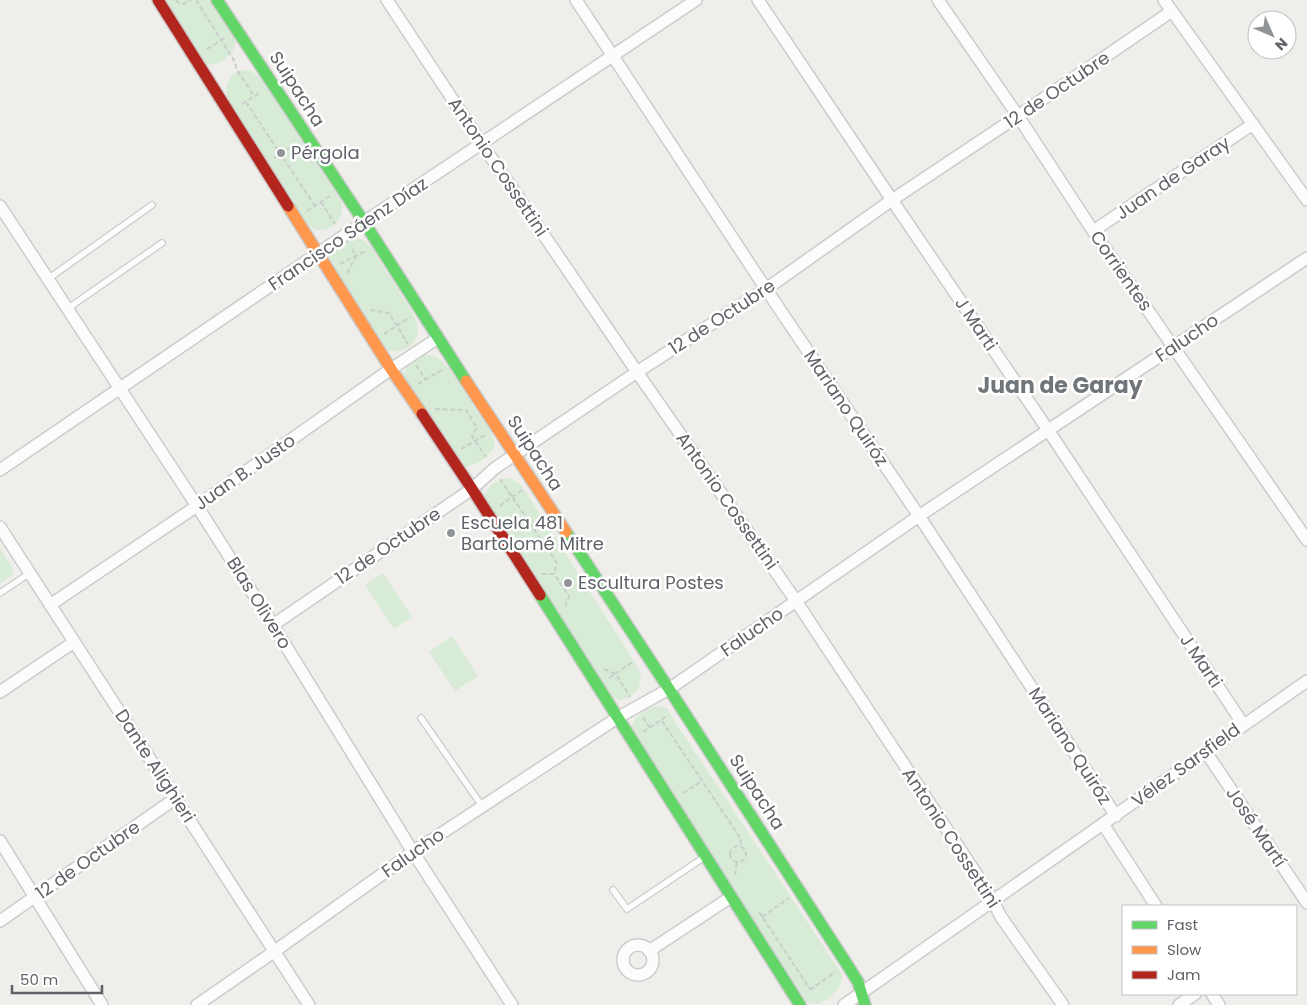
<svg xmlns="http://www.w3.org/2000/svg" width="1307" height="1005" viewBox="0 0 1307 1005" font-family="Poppins,sans-serif">
<style>
.green{fill:#d8ebd6}
.lines{fill:none;stroke-linecap:round;stroke-linejoin:round}
.lane-casing{stroke:#cbcccc;stroke-width:8}
.street-casing{stroke:#cbcccc;stroke-width:14}
.fast-casing{stroke:#cacacb;stroke-width:14}
.slow-casing{stroke:#cacacb;stroke-width:14}
.jam-casing{stroke:#cacacb;stroke-width:14}
.path{stroke:#cacfcc;stroke-width:2;stroke-dasharray:5 2.5;stroke-linecap:butt}
.lane{stroke:#fdfcfc;stroke-width:5.5}
.street{stroke:#fdfcfc;stroke-width:11}
.fast{stroke:#63d668;stroke-width:11}
.slow{stroke:#ff974d;stroke-width:11}
.jam{stroke:#b3261e;stroke-width:11}
.poi-dot{fill:#919496;stroke:#fff;stroke-width:2}
.labels{text-anchor:middle;stroke-width:5;stroke-linejoin:round;paint-order:stroke}
.street-label{font-size:18px;fill:#5f6368;stroke:#fff}
.poi-label{font-size:18px;fill:#5f6368;stroke:#fff;text-anchor:start}
.district-label{font-size:22px;font-weight:bold;fill:#70757a;stroke:#fff}
</style>
<rect width="100%" height="100%" fill="#efeeea"/>
<path class="green" d="M161,0H211C217,9 235,32 235,42C235,48 232,53 228,56C222,63 216,65 207,64Z
M240,70L251,71L261,79L340,199C341,202 342,205 342,208C343,218 332,230 321,230C315,231 311,227 306,223L227,98C225,86 228,75 240,70Z
M351,237C360,238 365,241 371,247L414,315C416,321 419,328 417,335C415,346 400,355 389,350C386,349 385,347 382,346L329,260L330,252Z
M426,355C437,355 441,359 448,367L491,431L495,446C487,459 479,464 464,467L403,374C409,363 414,358 426,355Z
M506,478C514,479 519,483 524,489L634,661L641,675L639,688L630,697L620,700L609,696L483,500C486,487 494,481 506,478Z
M0,548L13,569V575L0,583Z
M383,573L412,617L394,629L365,585Z
M452,636L478,676L455,691L429,652Z
M656,706L666,708L843,976L839,988L828,999L817,1004L807,1002L630,732C636,716 640,712 656,706Z"/>
<g class="lines">
<defs>
<path id="lane" d="M48,279L152,205
M67,309L162,243
M0,593L30,573
M421,718L482,806
M613,890L627,909L703,858"/>
<path id="street" d="M387,0L482,144L637,372L796,601L987,890L1001,917L1063,1005
M576,0L766,289L919,516L1116,816
M758,0L892,200L1048,430L1243,724
M938,0L1018,116L1093,231L1307,540
M1164,0L1307,200
M0,206L197,506L273,625L413,852L512,1005
M1093,231L1253,124
M0,470L364,222L696,0
M0,527L309,1005
M50,605L197,506L391,369L438,338
M273,625L472,489L495,468L637,372L766,289L892,200L1018,116L1172,11
M0,692L74,642
M1206,752L1307,903
M1103,824L1156,906
M0,841L102,1005
M0,921L176,798
M623 960a15 15 0 1 1 30 0a15 15 0 1 1-30 0Z
M649,951L731,897
M1212,994L1219,1005
M197,1005L275,951L413,852L617,718L669,689L919,516L1307,258
M844,1005L1307,681
M1179,1005L1195,994"/>
<path id="fast" d="M217,0L364,222L466,381
M566,532L669,689L848,966L858,982L865,1005
M540,595L800,1005"/>
<path id="slow" d="M288,206L391,369L422,414
M466,381L566,532"/>
<path id="jam" d="M158,0L288,206
M422,414L472,489L540,595"/>
</defs>
<use href="#lane" class="lane-casing"/>
<use href="#street" class="street-casing"/>
<use href="#fast" class="fast-casing"/>
<use href="#slow" class="slow-casing"/>
<use href="#jam" class="jam-casing"/>
<path class="path" d="M176,0L179,3L184,4L191,0
M196,0L235,62L237,70L254,96
M207,49L226,37
M246,102L315,206
M242,104L261,92
M274,158L296,144
M321,202L335,224
M307,211L330,196
M340,264L365,251
M347,273L356,256L350,246
M370,310L389,313L408,344
M384,334L410,317
M416,365L426,380
M418,384L442,370
M435,409L466,410L477,428L472,436L486,457
M461,449L485,435
M500,479L557,563L554,574
M500,506L512,496H514L522,490
M542,574H554L569,596L565,607
M604,669L616,674L630,697
M609,678L634,661
M643,717L650,728
M662,721L741,839L740,847
M643,732L668,715
M683,793L702,781
M730 854a8 8 0 1 1 16 0a8 8 0 1 1-16 0Z
M735,875L737,862
M759,912L810,989
M762,917L789,898
M810,990L835,972"/>
<use href="#lane" class="lane"/>
<use href="#street" class="street"/>
<use href="#fast" class="fast"/>
<use href="#slow" class="slow"/>
<use href="#jam" class="jam"/>
</g>
<g class="poi-dot">
<circle cx="281" cy="153" r="5"/>
<circle cx="451" cy="533" r="5"/>
<circle cx="568" cy="583" r="5"/>
</g>
<g class="labels">
<g class="street-label">
<text transform="translate(297 89) rotate(57)" y="6">Suipacha</text>
<text transform="translate(1057 90) rotate(-34)" y="6">12 de Octubre</text>
<text transform="translate(498 167) rotate(56)" y="6">Antonio Cossettini</text>
<text transform="translate(1173 178) rotate(-34)" y="6">Juan de Garay</text>
<text transform="translate(348 234) rotate(-34)" y="6">Francisco Sáenz Díaz</text>
<text transform="translate(1121 271) rotate(55)" y="6">Corrientes</text>
<text transform="translate(722 317) rotate(-33)" y="6">12 de Octubre</text>
<text transform="translate(976 324) rotate(56)" y="6">J Marti</text>
<text transform="translate(1187 338) rotate(-34)" y="6">Falucho</text>
<text transform="translate(846 408) rotate(56)" y="6">Mariano Quiróz</text>
<text transform="translate(535 453) rotate(57)" y="6">Suipacha</text>
<text transform="translate(245 472) rotate(-35)" y="6">Juan B. Justo</text>
<text transform="translate(727 501) rotate(55)" y="6">Antonio Cossettini</text>
<text transform="translate(388 546) rotate(-34)" y="6">12 de Octubre</text>
<text transform="translate(259 603) rotate(58)" y="6">Blas Olivero</text>
<text transform="translate(752 632) rotate(-35)" y="6">Falucho</text>
<text transform="translate(1201 661) rotate(56)" y="6">J Marti</text>
<text transform="translate(1070 746) rotate(57)" y="6">Mariano Quiróz</text>
<text transform="translate(1186 765) rotate(-36)" y="6">Vélez Sarsfield</text>
<text transform="translate(155 766) rotate(57)" y="6">Dante Alighieri</text>
<text transform="translate(757 792) rotate(57)" y="6">Suipacha</text>
<text transform="translate(1256 827) rotate(56)" y="6">José Martí</text>
<text transform="translate(951 838) rotate(57)" y="6">Antonio Cossettini</text>
<text transform="translate(413 853) rotate(-35)" y="6">Falucho</text>
<text transform="translate(88 860) rotate(-35)" y="6">12 de Octubre</text>
</g>
<g class="poi-label">
<text x="291" y="159">Pérgola</text>
<text x="461" y="529">Escuela 481<tspan x="461" dy="21">Bartolomé Mitre</tspan></text>
<text x="578" y="589">Escultura Postes</text>
</g>
<g class="district-label">
<text x="1060" y="393">Juan de Garay</text>
</g>
</g>
<rect x="1122" y="905" width="175" height="90" fill="#ffffff" stroke="#bfc1c3"/>
<rect x="1132" y="921" width="25" height="8" fill="#63d668" stroke="#bfc1c3"/>
<text x="1167" y="930" font-size="15" fill="#5f6368">Fast</text>
<rect x="1132" y="946" width="25" height="8" fill="#ff974d" stroke="#bfc1c3"/>
<text x="1167" y="955" font-size="15" fill="#5f6368">Slow</text>
<rect x="1132" y="971" width="25" height="8" fill="#b3261e" stroke="#bfc1c3"/>
<text x="1167" y="980" font-size="15" fill="#5f6368">Jam</text>
<g transform="translate(1272 35) rotate(135)"><circle r="24" fill="#ffffff" stroke="#bfc1c3"/>
<path d="M0-4L9 19L0 12L-9 19Z" fill="#919496"/>
<text y="-8" font-size="14" font-weight="bold" text-anchor="middle" fill="#5f6368">N</text>
</g>
<path d="M12 985v8h90v-8" fill="none" stroke="#5f6368" stroke-width="2.5"/>
<text x="20" y="985" font-size="15" fill="#5f6368" stroke="#ffffff" stroke-width="4" paint-order="stroke">50 m</text>
</svg>
